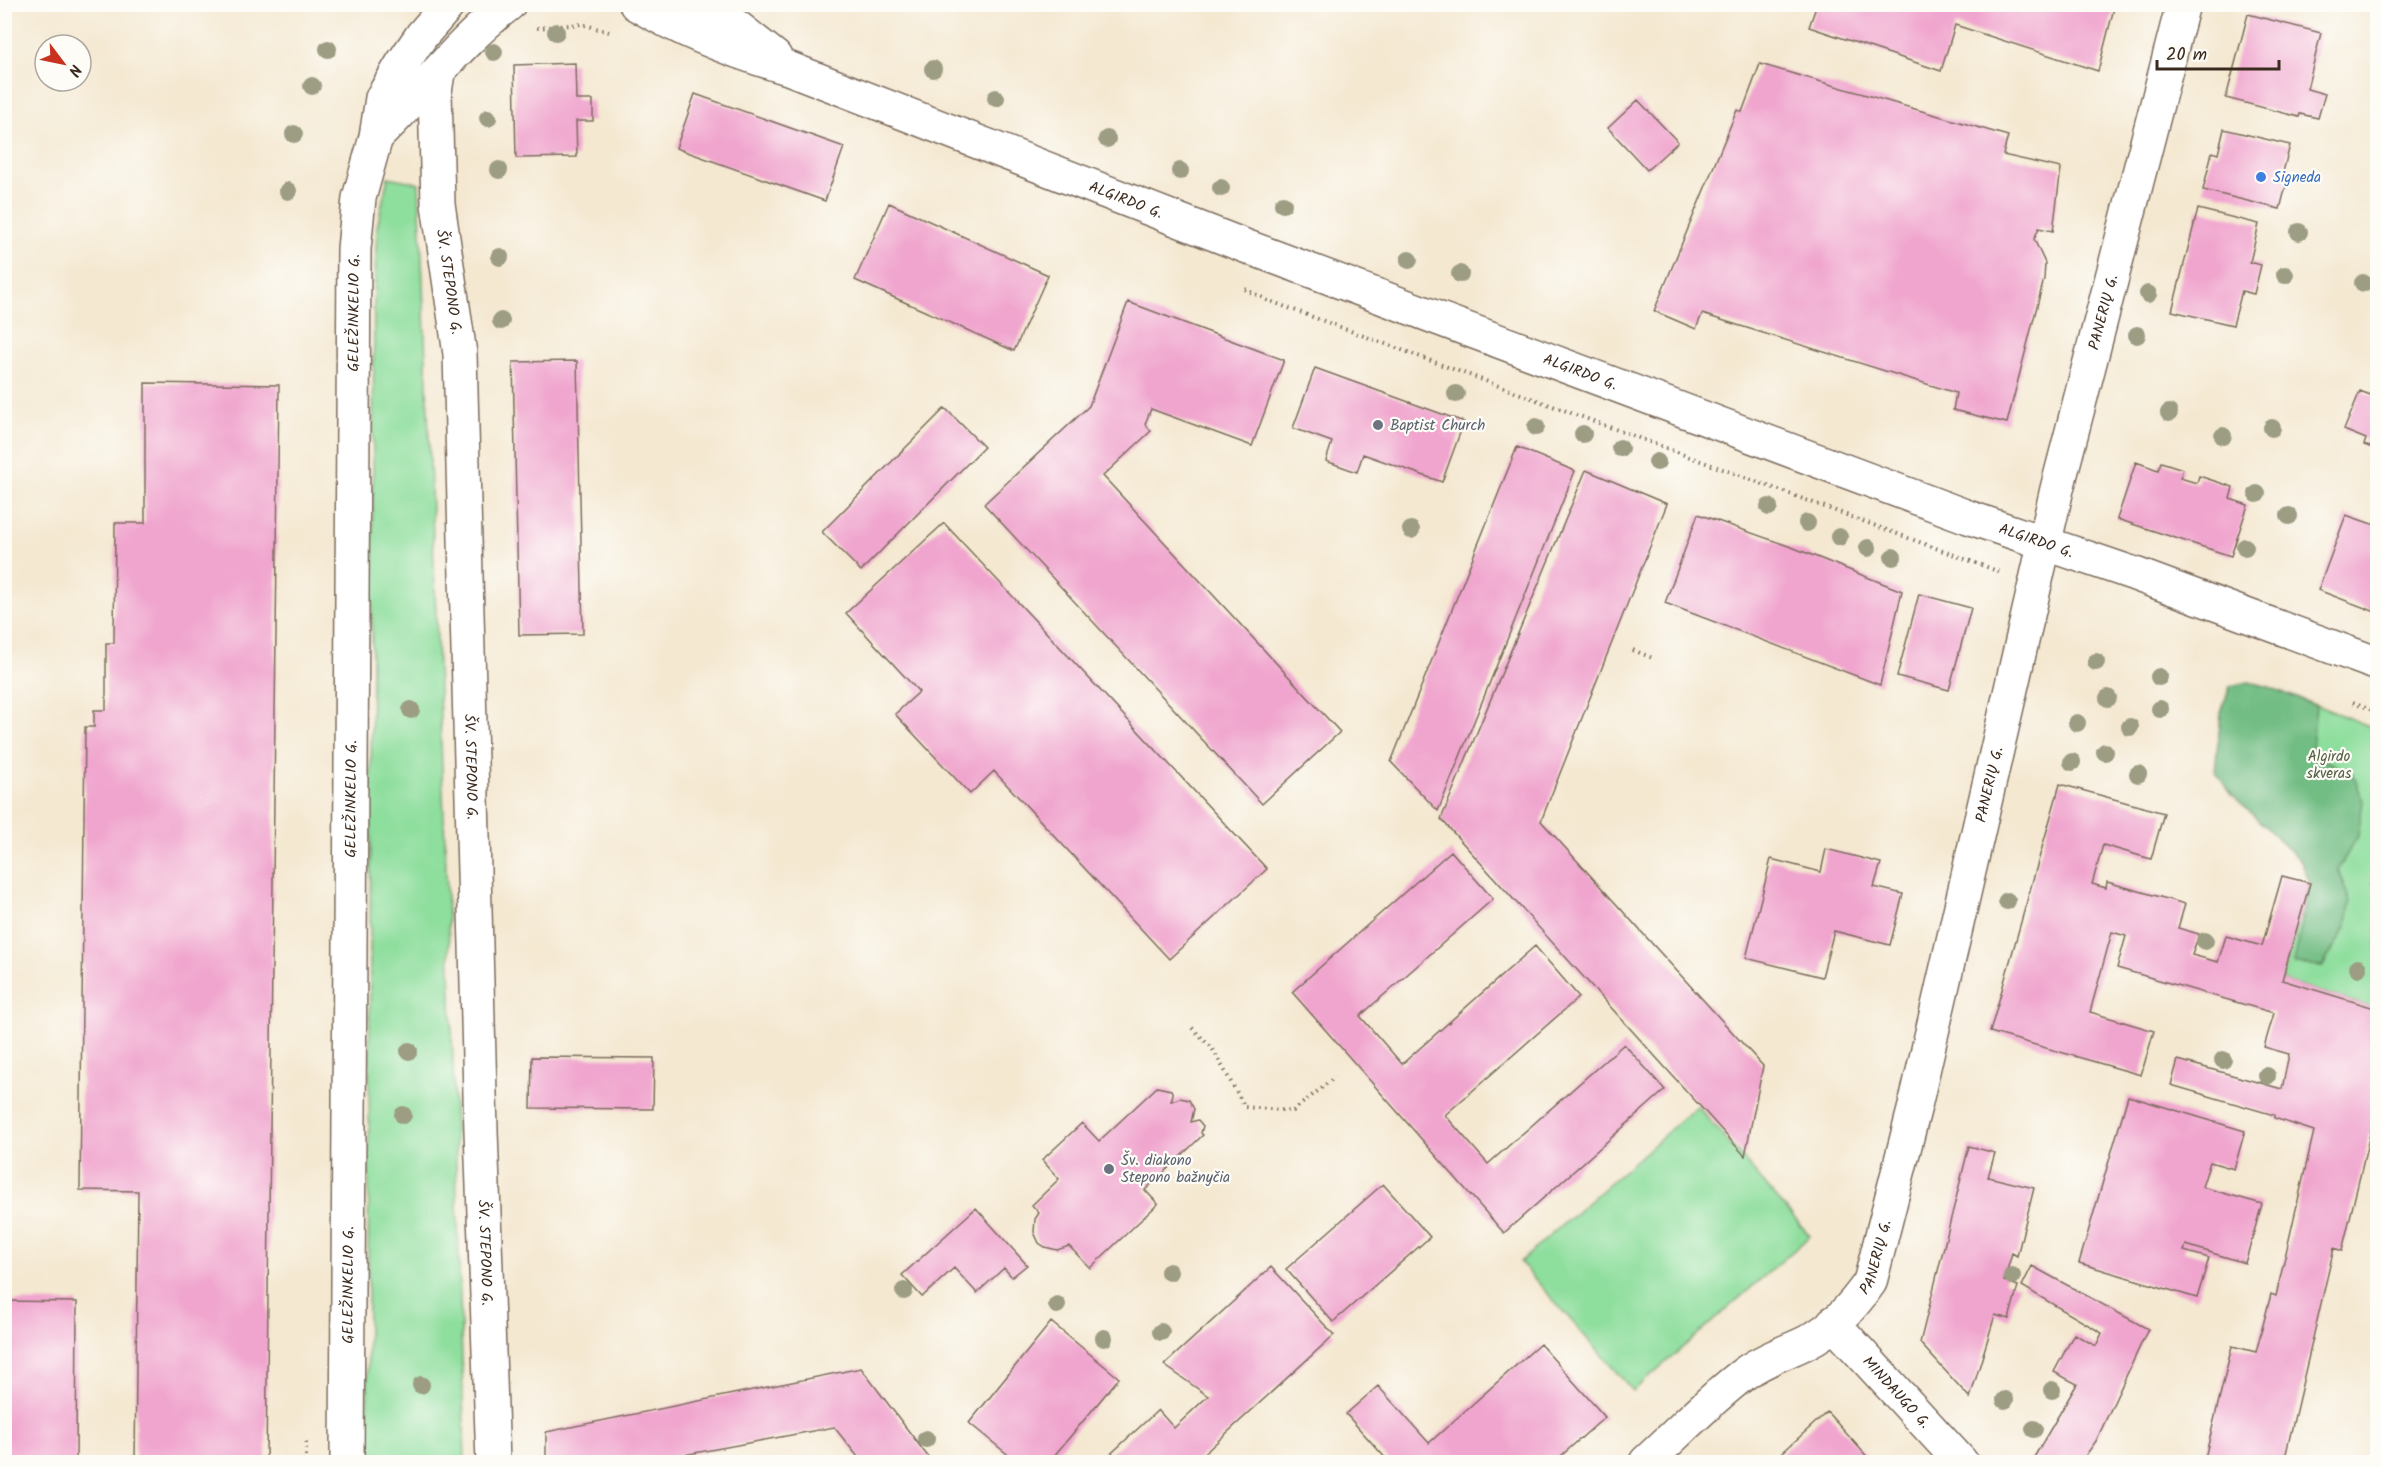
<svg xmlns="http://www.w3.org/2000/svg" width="2382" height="1467" viewBox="0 0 2382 1467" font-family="Kalam,sans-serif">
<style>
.green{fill:#8ede9d;stroke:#64845e;stroke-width:1.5}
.forest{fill:#72bd84;stroke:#567451;stroke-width:1.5}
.building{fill:#f0a5ce}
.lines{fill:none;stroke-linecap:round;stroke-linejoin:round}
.minor-casing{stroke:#7c6c5d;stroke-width:36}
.secondary-casing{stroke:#7c6c5d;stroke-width:36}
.path{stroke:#7c6c5d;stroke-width:4;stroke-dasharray:1.5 4.5;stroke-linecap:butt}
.minor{stroke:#fff;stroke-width:33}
.secondary{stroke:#fff;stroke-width:33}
.tree{fill:#9c9d83}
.shop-dot{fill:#3f7fe0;stroke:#fdfcf7;stroke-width:2}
.worship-dot{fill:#6b7280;stroke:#fdfcf7;stroke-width:2}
.labels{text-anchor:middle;stroke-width:4.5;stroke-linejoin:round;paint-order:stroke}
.shop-label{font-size:15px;fill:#366cbe;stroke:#fdfcf7;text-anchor:start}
.street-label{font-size:15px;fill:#3b2a1e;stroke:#fdfcf7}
.worship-label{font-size:15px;fill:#5b616d;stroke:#fdfcf7;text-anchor:start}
.park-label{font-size:15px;fill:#546044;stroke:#fdfcf7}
</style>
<rect width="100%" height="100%" fill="#fdfcf7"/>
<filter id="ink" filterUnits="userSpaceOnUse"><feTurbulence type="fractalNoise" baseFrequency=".0167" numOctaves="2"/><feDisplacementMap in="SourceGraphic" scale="12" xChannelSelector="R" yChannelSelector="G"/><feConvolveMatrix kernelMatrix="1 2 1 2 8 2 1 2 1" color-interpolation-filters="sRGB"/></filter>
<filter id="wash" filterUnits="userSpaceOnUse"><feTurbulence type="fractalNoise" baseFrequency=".008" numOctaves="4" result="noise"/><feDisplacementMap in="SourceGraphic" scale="24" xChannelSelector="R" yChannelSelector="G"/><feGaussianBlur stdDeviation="1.35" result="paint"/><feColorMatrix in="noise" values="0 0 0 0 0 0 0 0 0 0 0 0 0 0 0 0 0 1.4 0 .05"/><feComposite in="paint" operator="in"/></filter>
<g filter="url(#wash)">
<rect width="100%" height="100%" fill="#f4e8d1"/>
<path class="green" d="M388,177L419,183L451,996L465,1462H367L374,304L377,227Z
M2269,687L2377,729V1009L2282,980L2310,883L2301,861Z
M1697,1106L1810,1236L1633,1391L1520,1262Z"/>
<path class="forest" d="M2249,682L2269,687L2316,706L2312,748L2317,757L2353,773L2363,801L2358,836L2338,869L2350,902L2347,925L2323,966L2294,964L2310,883L2301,861L2232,795L2215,771L2221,713L2230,686Z"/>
<g id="blocks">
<path class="building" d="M1817,4H2115L2098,71L1955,25L1941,71L1809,27Z
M2248,14L2321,33L2307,89L2325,94L2318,118L2300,114L2299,117L2226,98Z
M575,63L576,100H593V121H576L577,157L516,158L514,65Z
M1760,64L2008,136L2003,155L2061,168L2053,231L2039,228L2034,239L2045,263L2044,279L2007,423L1953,410L1956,393L1702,314L1696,329L1654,311L1737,110L1742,112Z
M695,94L844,147L825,201L676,148Z
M1638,100L1678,142L1647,170L1608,128Z
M2224,129L2290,145L2283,172L2289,174L2280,209L2203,190L2212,152L2218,154Z
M889,203L1048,275L1014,351L855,280Z
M2198,209L2259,224L2250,262L2261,265L2254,294L2242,291L2233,325L2172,311Z
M1128,302L1284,360L1252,446L1151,409L1145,424L1151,431L1103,476L1340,732L1262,804L984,504L1089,406Z
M577,361L583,634L519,635L513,362Z
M1315,368L1464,422L1442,482L1363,454L1357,472L1326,461L1332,442L1293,428Z
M145,383L279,385L266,1462H135L138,1191L80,1190L85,727H94V710H106V643H114L115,523H145Z
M2360,391L2378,398V450L2364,445L2366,439L2344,430Z
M945,408L984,447L861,571L822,532Z
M1517,447L1575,471L1438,811L1391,762Z
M2136,462L2158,470L2161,462L2183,469L2180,478L2197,483L2199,476L2233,487L2230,499L2248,505L2231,556L2117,519Z
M1586,470L1667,504L1541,821L1763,1066L1745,1156L1441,819Z
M1698,514L1794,548L1902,591L1880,685L1665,603Z
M2346,515L2378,526V613L2318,590Z
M944,523L1267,869L1169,959L994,771L970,794L895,714L919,692L846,613Z
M1919,594L1971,608L1949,690L1897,676Z
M2060,784L2164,813L2151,859L2103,845L2092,884L2106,888L2107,882L2185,904L2178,928L2199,934L2192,955L2218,962L2226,936L2262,946L2282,876L2310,883L2282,980L2378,1009V1101L2342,1251L2334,1248L2284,1462H2204L2232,1346L2256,1352L2271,1294L2276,1296L2314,1131L2274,1118V1115L2171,1085L2178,1060L2282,1089L2289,1054L2264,1047L2274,1013L2117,968L2126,936L2112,932L2090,1012L2154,1031L2141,1075L1990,1032Z
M1826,849L1881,863L1874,887L1903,894L1890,945L1834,931L1822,977L1746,958L1771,859L1821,872Z
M1451,851L1493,899L1360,1016L1402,1064L1535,946L1579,997L1445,1115L1488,1164L1624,1044L1665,1090L1504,1233L1292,992Z
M532,1057L654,1058L653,1109L531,1108Z
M1157,1087L1171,1090L1173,1094L1171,1101L1180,1098L1189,1100L1194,1109L1191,1122L1198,1120L1203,1126L1201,1133L1203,1135L1145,1190L1158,1204L1090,1268L1069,1246L1057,1250L1045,1247L1039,1243L1034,1232L1035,1219L1039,1213L1032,1205L1059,1179L1042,1160L1082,1123L1099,1141Z
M2128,1096L2245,1131L2234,1169L2210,1162L2202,1187L2262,1204L2245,1263L2186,1245L2184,1251L2209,1258L2197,1298L2079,1263Z
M1969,1146L1995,1153L1988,1177L2034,1188L2017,1256L2012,1253L2004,1281L2018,1286L2009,1319L1995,1315L1970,1398L1920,1343Z
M1383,1184L1430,1237L1333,1322L1286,1269Z
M976,1208L1027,1265L1012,1277L1004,1268L977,1293L954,1268L922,1297L902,1275Z
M2032,1266L2148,1329L2096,1441L2081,1462H2036L2033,1459L2077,1384L2054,1372L2074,1334L2096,1346L2102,1333L2022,1286Z
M1271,1267L1334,1335L1195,1462H1102L1158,1410L1174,1428L1208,1396L1164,1365Z
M4,1301L77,1302L76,1462H4Z
M1051,1322L1119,1378L1049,1462H1017L969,1423Z
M1540,1344L1605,1417L1554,1462H1389L1346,1414L1378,1386L1429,1443Z
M861,1368L932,1462H862L834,1427L646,1462H546V1432Z
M1827,1412L1872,1462H1772Z"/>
</g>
</g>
<g filter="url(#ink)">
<use href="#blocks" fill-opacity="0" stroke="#7c6c5d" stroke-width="1.5"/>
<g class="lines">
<defs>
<g id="minor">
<path id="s1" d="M636,4C685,33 734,52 788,68L1245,246L1968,517L2135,574L2378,664"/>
<path d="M703,4L737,27L775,57"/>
<path id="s2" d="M438,73L435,92L438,204L460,354L481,1131L493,1462"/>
<path id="s3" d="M1833,1323L1961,1462"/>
<path id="s4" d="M1646,1462C1678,1433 1710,1399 1745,1373C1764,1359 1787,1352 1807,1342C1833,1329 1854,1305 1870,1282L1915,1106L2057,489L2183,4"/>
</g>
<g id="secondary">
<path d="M376,137C421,94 459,42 509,4"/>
<path id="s5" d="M347,1462L354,249L359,198L376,137L382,98L402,64L422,35L449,4"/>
</g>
</defs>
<use href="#minor" class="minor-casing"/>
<use href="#secondary" class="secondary-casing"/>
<path class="path" d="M537,28L582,24L609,32
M1245,289L1267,300L2000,572
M1633,650L1655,659
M2353,702L2378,712
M2378,861L2371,884L2378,902
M1192,1028L1212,1048L1245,1107L1293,1111L1335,1077
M306,1462V1439"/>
<use href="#minor" class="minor"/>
<use href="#secondary" class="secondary"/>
</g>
<g class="tree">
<circle cx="556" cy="32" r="9"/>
<circle cx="328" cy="49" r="9"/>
<circle cx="494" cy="52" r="9"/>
<circle cx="933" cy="69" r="9"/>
<circle cx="312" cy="86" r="9"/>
<circle cx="996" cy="98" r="9"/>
<circle cx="488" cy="118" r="9"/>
<circle cx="294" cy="134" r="9"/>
<circle cx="1107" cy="139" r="9"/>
<circle cx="499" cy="170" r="9"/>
<circle cx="1180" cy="171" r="9"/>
<circle cx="1221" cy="188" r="9"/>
<circle cx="288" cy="191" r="9"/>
<circle cx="1283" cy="204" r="9"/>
<circle cx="2299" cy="232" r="9"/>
<circle cx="500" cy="257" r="9"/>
<circle cx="1409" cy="260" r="9"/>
<circle cx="1460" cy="274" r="9"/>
<circle cx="2285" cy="275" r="9"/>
<circle cx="2363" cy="283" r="9"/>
<circle cx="2148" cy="294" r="9"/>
<circle cx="501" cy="321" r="9"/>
<circle cx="2137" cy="335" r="9"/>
<circle cx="1456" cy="394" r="9"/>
<circle cx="2169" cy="413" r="9"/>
<circle cx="1536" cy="427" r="9"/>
<circle cx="2272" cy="428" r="9"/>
<circle cx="1583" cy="434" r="9"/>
<circle cx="2223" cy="436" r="9"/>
<circle cx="1620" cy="448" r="9"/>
<circle cx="1657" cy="462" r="9"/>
<circle cx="2257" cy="494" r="9"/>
<circle cx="1769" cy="507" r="9"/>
<circle cx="2289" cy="516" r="9"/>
<circle cx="1807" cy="523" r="9"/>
<circle cx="1411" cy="530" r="9"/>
<circle cx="1839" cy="537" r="9"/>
<circle cx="2245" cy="547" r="9"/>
<circle cx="1868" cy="548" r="9"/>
<circle cx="1893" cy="557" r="9"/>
<circle cx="2096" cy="662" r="9"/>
<circle cx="2159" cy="677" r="9"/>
<circle cx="2108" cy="698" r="9"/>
<circle cx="2160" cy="709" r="9"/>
<circle cx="411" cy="710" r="9"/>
<circle cx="2077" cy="723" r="9"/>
<circle cx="2130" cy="727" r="9"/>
<circle cx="2105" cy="752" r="9"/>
<circle cx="2072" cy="762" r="9"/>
<circle cx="2138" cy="774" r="9"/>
<circle cx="2007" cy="901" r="9"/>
<circle cx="2205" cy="941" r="9"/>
<circle cx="2358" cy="968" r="9"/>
<circle cx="409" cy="1051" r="9"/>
<circle cx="2223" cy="1060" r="9"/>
<circle cx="2267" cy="1076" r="9"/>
<circle cx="403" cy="1115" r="9"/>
<circle cx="1169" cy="1272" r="9"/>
<circle cx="2012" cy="1276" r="9"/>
<circle cx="904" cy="1291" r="9"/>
<circle cx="1057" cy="1305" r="9"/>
<circle cx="1161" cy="1332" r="9"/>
<circle cx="1104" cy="1338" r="9"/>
<circle cx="421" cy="1385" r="9"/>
<circle cx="2052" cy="1390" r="9"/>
<circle cx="2005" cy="1400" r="9"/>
<circle cx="2034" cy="1429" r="9"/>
<circle cx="926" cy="1439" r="9"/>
</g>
</g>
<circle class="shop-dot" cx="2261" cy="177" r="6"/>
<g class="worship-dot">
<circle cx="1378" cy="425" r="6"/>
<circle cx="1109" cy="1169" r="6"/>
</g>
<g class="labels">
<g class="shop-label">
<text x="2273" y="182">Signeda</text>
</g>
<g class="street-label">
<text dy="5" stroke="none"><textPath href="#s1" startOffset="528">ALGIRDO G.</textPath></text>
<text dy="5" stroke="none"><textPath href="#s2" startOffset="210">ŠV. STEPONO G.</textPath></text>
<text dy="5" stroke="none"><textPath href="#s5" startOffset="1149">GELEŽINKELIO G.</textPath></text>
<text dy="5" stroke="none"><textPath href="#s4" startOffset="1288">PANERIŲ G.</textPath></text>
<text dy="5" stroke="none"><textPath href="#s1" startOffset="1014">ALGIRDO G.</textPath></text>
<text dy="5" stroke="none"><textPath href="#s1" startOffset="1500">ALGIRDO G.</textPath></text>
<text dy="5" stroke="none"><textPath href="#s2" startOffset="696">ŠV. STEPONO G.</textPath></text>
<text dy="5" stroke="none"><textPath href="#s4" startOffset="802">PANERIŲ G.</textPath></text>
<text dy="5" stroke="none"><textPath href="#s5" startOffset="663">GELEŽINKELIO G.</textPath></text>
<text dy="5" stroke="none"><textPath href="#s2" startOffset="1182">ŠV. STEPONO G.</textPath></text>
<text dy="5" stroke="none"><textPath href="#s4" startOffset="316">PANERIŲ G.</textPath></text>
<text dy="5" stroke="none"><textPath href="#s5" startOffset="177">GELEŽINKELIO G.</textPath></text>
<text dy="5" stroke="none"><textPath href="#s3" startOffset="94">MINDAUGO G.</textPath></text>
</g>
<g class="worship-label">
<text x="1390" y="430">Baptist Church</text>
<text x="1121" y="1165">Šv. diakono<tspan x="1121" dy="17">Stepono bažnyčia</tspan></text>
</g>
<g class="park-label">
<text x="2329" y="761">Algirdo<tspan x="2329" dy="17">skveras</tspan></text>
</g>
</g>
<rect width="2382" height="1467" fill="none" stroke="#fdfcf7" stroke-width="24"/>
<g transform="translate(63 63) rotate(122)"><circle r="28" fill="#fdfcf7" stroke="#afa8a0" stroke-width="1.5"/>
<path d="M0-4.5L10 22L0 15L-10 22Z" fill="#c8321e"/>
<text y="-9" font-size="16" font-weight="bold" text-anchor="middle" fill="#3b2a1e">N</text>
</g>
<path d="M2157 60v9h122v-9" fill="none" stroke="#3b2a1e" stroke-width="3"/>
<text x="2166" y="60" font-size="18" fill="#3b2a1e" stroke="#fdfcf7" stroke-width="4.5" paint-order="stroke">20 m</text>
</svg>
